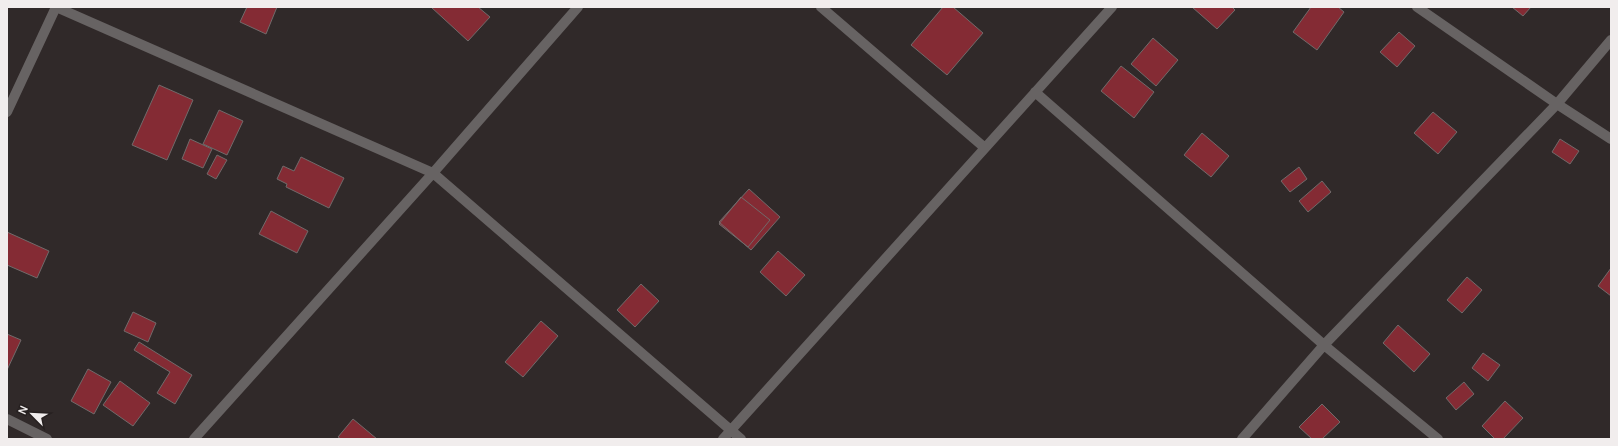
<svg xmlns="http://www.w3.org/2000/svg" width="1618" height="446" viewBox="0 0 1618 446" font-family="Manrope,sans-serif">
<style>
.building{fill:#842b34;stroke:#716a6a}
.lines{fill:none;stroke-linecap:round;stroke-linejoin:round}
.minor{stroke:#676363;stroke-width:10}
</style>
<rect width="100%" height="100%" fill="#302929"/>
<path class="building" d="M247,7H277L266,34L240,22Z
M431,7H478L490,17L468,41Z
M943,7H953L983,33L947,75L911,45Z
M1192,7H1232L1235,10L1217,29Z
M1311,7H1338L1344,12L1317,50L1293,32Z
M1512,7H1531L1523,16Z
M1399,32L1415,46L1397,67L1380,52Z
M1153,38L1178,60L1156,86L1131,64Z
M1121,66L1154,92L1134,118L1101,91Z
M159,85L193,100L167,160L132,145Z
M219,110L243,121L227,155L203,144Z
M1433,112L1457,132L1438,154L1414,133Z
M1202,133L1229,156L1211,177L1184,155Z
M190,139L212,149L203,168L182,159Z
M1560,139L1579,151L1570,164L1552,152Z
M217,155L227,160L216,179L207,174Z
M301,157L344,178L329,208L286,187L287,184L277,179L283,166L294,171Z
M1299,167L1307,179L1290,192L1281,181Z
M1322,181L1331,192L1308,212L1299,201Z
M749,189L780,217L751,250L719,222Z
M741,197L770,220L748,247L719,224Z
M271,211L308,231L297,253L259,234Z
M7,232L49,251L37,278L7,265Z
M778,251L805,275L786,296L760,272Z
M1611,268V296L1598,286Z
M1467,277L1482,290L1462,313L1447,300Z
M641,284L659,301L635,327L617,310Z
M133,312L156,323L148,342L124,331Z
M541,321L558,336L523,377L505,362Z
M1398,325L1430,354L1414,372L1383,343Z
M7,334L21,340L7,370Z
M139,342L192,375L175,404L157,393L170,372L134,350Z
M1483,353L1500,365L1488,381L1472,368Z
M88,369L111,382L94,414L71,401Z
M120,381L150,403L133,426L103,405Z
M1464,382L1474,394L1456,410L1446,398Z
M1505,401L1523,418L1503,439H1495L1482,426Z
M1322,404L1340,422L1322,439H1312L1299,427Z
M353,419L377,439H341L338,437Z"/>
<g class="lines">
<path class="minor" d="M56,7L433,173L741,439
M821,7L985,148
M1417,7L1557,104L1611,139
M1035,92L1324,345L1438,439
M7,112L56,7
M7,419L47,439
M194,439L433,173L578,7
M723,439L1112,7
M1242,439L1324,345L1557,104L1611,40"/>
</g>
<rect width="1618" height="446" fill="none" stroke="#f1eded" stroke-width="16"/>
<g transform="translate(32 414) rotate(294)" stroke="#262020" stroke-width="3" paint-order="stroke">
<path d="M0-3L7 15L0 10L-7 15Z" fill="#f1eded"/>
<text y="-6" font-size="11" font-weight="bold" text-anchor="middle" fill="#f1eded">N</text>
</g>
</svg>
